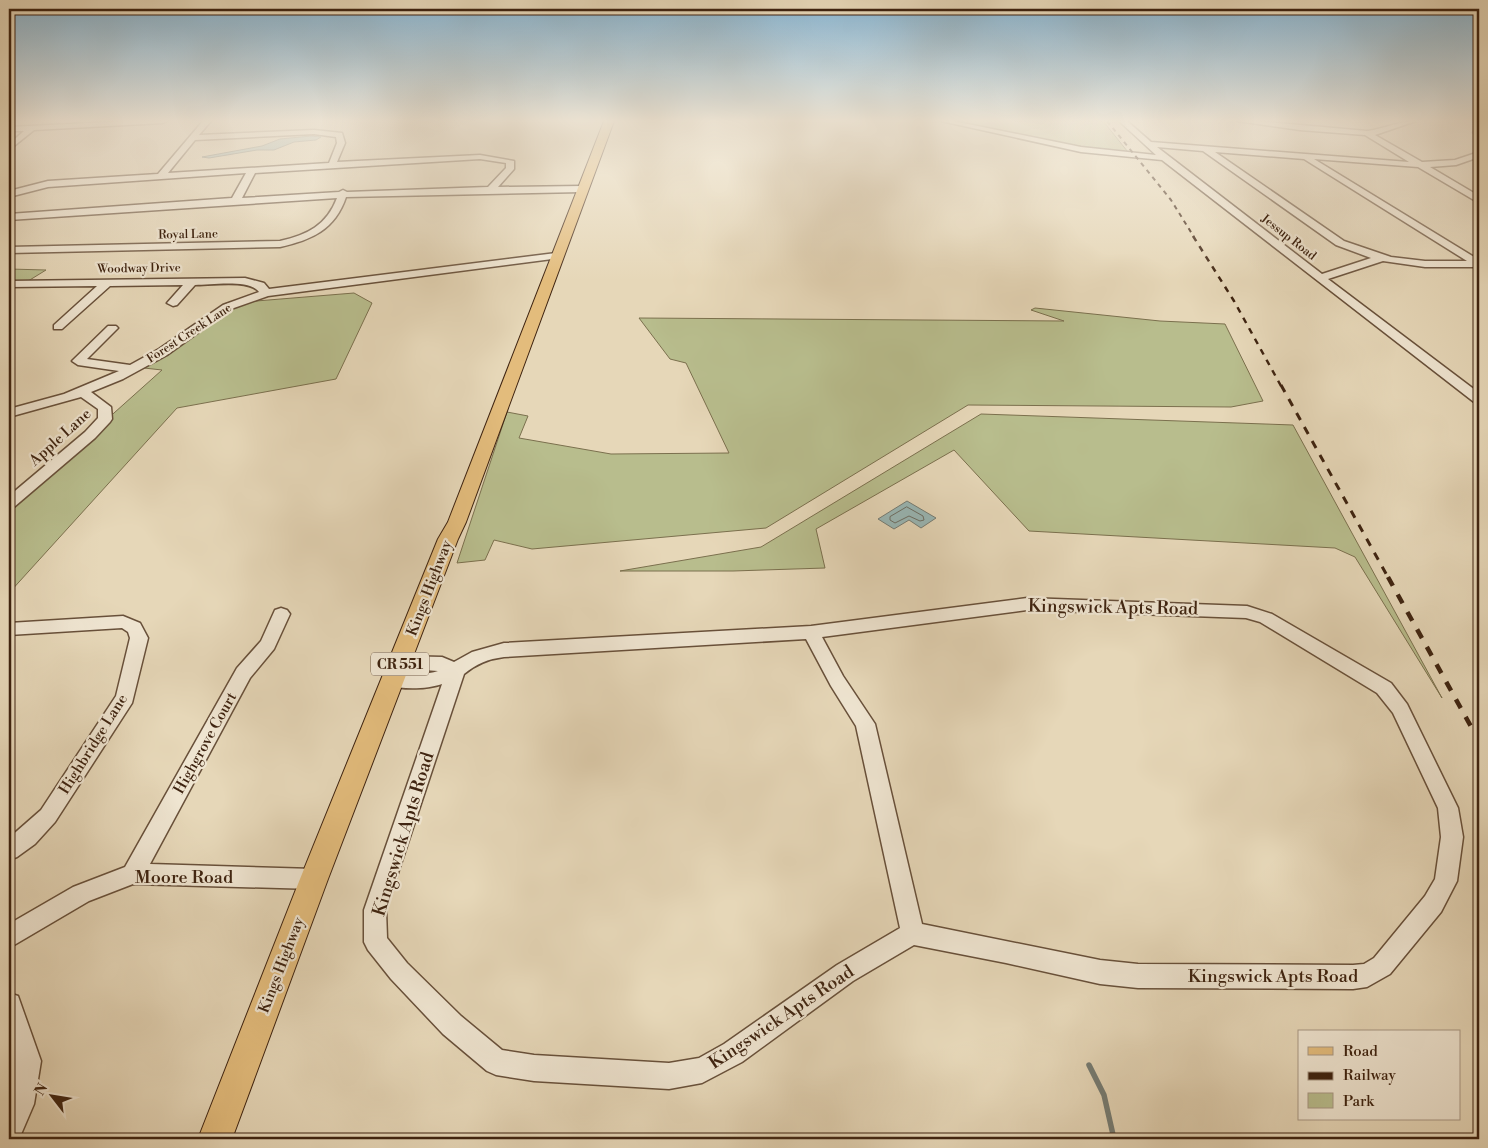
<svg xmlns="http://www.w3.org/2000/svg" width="1488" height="1148" viewBox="0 0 1488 1148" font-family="'Libre Bodoni',serif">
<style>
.green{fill:#b8bd8d;stroke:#7b704e}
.water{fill:#99b8b7;stroke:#757c74}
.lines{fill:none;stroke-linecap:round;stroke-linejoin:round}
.shore{stroke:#6c6e64;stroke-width:1}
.stream{stroke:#757c74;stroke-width:5.5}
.minor-casing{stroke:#68503a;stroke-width:3}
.major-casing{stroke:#3e2310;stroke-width:2}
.minor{fill:#efe5d1;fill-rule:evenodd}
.major{fill:#e3bc7c;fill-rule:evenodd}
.rail-far3{stroke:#3e2310;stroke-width:2;stroke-dasharray:4.5 4.5;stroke-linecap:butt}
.rail-far2{stroke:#3e2310;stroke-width:2.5;stroke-dasharray:6 6;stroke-linecap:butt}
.rail-far1{stroke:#3e2310;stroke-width:3;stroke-dasharray:8 8;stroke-linecap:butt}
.rail{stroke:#3e2310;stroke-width:4.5;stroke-dasharray:10 10;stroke-linecap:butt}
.wall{fill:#bb8a7a;stroke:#3e2310}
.labels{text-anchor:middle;stroke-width:4.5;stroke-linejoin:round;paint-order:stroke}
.far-street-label{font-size:12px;fill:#3e2310;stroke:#efe5d1}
.shield{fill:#efe5d1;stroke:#735d4a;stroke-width:1}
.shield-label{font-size:14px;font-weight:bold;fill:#3e2310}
.street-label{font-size:15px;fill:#3e2310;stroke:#efe5d1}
.near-street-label{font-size:18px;fill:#3e2310;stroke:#efe5d1}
</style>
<rect width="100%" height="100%" fill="#e6d7b8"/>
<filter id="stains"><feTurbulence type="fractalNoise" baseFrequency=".004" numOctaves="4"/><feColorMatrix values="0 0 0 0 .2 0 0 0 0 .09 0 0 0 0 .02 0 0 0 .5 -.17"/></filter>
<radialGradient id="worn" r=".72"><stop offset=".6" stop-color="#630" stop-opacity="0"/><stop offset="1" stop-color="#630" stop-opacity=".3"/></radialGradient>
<path class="green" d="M956,121H1103L1132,157Z
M9,269L46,270L20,286L9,287Z
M354,293L372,303L336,379L177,408L9,593V507L162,370L135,367L232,303Z
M1035,308L1160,321L1225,324L1263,401L1231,407L968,405L766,528L532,549L494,540L485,560L457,563L507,412L528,416L519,438L611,454L729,453L686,363L670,359L639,318L1064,321L1031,310Z
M981,414L1293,425L1442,698L1355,557L1335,548L1029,531L954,450L816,529L825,568L733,571H620L761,547Z"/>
<path class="water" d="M311,136L321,137L316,140L294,142L274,150H257L209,158L202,157L262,146L280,139Z
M907,501L936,518L921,528L909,520L894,529L878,519Z"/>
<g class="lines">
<path class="shore" d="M907,507L923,516L924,520L920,521L909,516L895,523L890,520V517Z"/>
<path class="stream" d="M1089,1065L1104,1095L1114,1139"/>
<defs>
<path id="minor" d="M128,121H167L163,123L34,130L9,150V144L24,131H9V127Z
M203,121H211L199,135L314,130L342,133L345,143L337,162L480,155L514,161V169L498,187L582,186L586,189L582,192L346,197C335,230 311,240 280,247L9,253V247L280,241C307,235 327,225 337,198L9,220V214L232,198L246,173L48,187L9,197V191L48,181L158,174ZM314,134L336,137L337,143L329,163L168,173L195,140ZM480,159L506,163V168L488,187L347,192L343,190L339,192L242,198L255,173Z
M941,121H953L1081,147L1156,155L1119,121H1127L1151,142L1409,162L1365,135L1300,130L1237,121H1256L1367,131C1384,129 1399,121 1416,121L1375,135L1422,162L1455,160L1479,152V157L1456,165L1430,167L1479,196V203L1418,167L1314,159L1479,260V267H1425L1383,261L1328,279L1479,393V403L1474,402L1162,160L1081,152ZM1157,147L1203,151L1336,245L1371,258L1322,274ZM1215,152L1304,159L1467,261H1425L1391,257L1344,241Z
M556,253L561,256L560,258L268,296L231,309L167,355L123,379L91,392L111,407L112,419L110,422L95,438L14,507L9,509V496L85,432L98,418V409L81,397L9,417V409L64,394L119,371L78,365L72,361L108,326H116L118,328L87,359L130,365L159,349L223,305L259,292C250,279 211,285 195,285L177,305L173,306L167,303L183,285L110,286L62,329H54V325L97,286L9,287V281L245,278L264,283L269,289Z
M1027,598L1247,606L1272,614L1391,683L1407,704L1458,808L1463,837L1457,881L1441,912L1390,974L1367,987L1353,989L1138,988L1100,984L1006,963L914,945L853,981L742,1062L702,1083L669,1089L534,1081L496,1075L487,1071L443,1034L391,979L368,950L364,942V910L442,684C428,689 403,690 388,685L385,680L388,675C404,670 422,677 438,671L394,668L391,663L394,658L400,656L442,657L454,662L472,652L504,643L811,626ZM1027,610L1246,618L1260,622L1377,693L1393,713L1438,808L1441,837L1435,879L1425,896L1374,958L1364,964L1353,965L1138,964L1100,960L922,924L875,724L843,676L822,637ZM806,639L831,686L856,726L900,928L837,965L724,1044L699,1058L669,1063L534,1055L502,1050L461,1016L407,963L387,938L386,910L396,879L464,674C476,664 488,659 504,657Z
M281,608L287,610L290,614L274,649L250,678L150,864L314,869L322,872L325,879L322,886L314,889L133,884L89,901L9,948V924L73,887L125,867L237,668L261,641L275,610Z
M123,616L140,623L148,638L132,703L55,822L35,844L17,857L9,860V838L41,810L116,696L130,638L128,632L122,628L9,635V623Z
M9,993L18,996L41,1061L34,1104L19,1139H9V1099L15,1061L9,1041Z"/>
<path id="major" d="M604,121H614L466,522L458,539L328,879L232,1139H198L300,879L438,539L448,522Z"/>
</defs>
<use href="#minor" class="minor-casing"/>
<use href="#major" class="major-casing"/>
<use href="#minor" class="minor"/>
<use href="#major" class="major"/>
<path class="rail-far3" d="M1107,121L1171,200L1194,237"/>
<path class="rail-far2" d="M1193,236L1234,301L1281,386"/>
<path class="rail-far1" d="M1281,385L1389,579"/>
<path class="rail" d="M1388,577L1479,741"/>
</g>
<path class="wall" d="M1479,124V135L1472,133L1475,126Z"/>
<linearGradient id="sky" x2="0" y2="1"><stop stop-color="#88b6d4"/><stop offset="0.43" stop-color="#f4eddf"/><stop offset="1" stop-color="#f4eddf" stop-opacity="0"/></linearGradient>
<rect width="1488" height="281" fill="url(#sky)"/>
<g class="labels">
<g class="far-street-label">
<text transform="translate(188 234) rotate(-1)" y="4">Royal Lane</text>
<text transform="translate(1289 237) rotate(38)" y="4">Jessup Road</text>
<text transform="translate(139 268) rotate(-1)" y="4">Woodway Drive</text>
<text transform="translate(189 333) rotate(-33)" y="4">Forest Creek Lane</text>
</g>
<rect class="shield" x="371" y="652.5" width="58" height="23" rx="4"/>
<g class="shield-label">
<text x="400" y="669">CR 551</text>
</g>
<g class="street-label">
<text transform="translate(60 437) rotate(-42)" y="5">Apple Lane</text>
<text transform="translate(429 588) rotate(-69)" y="5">Kings Highway</text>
<text transform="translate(205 743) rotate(-61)" y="5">Highgrove Court</text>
<text transform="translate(93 744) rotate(-58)" y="5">Highbridge Lane</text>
<text transform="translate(281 965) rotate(-69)" y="5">Kings Highway</text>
</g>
<g class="near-street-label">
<text transform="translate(1113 607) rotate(1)" y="6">Kingswick Apts Road</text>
<text transform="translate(403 834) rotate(-73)" y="6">Kingswick Apts Road</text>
<text x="184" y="883">Moore Road</text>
<text x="1273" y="982">Kingswick Apts Road</text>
<text transform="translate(781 1017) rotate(-34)" y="6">Kingswick Apts Road</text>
</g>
</g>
<rect width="1488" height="1148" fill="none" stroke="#e6d7b8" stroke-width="30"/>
<rect x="10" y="10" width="1468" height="1128" fill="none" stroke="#3e2310" stroke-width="2.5"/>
<rect x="15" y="15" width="1458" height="1118" fill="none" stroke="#3e2310"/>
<rect x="1298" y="1030" width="162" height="90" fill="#efe5d1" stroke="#a89784"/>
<rect x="1308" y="1047" width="25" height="8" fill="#e3bc7c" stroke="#a89784"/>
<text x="1343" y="1056" font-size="15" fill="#3e2310">Road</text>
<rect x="1308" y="1072" width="25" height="8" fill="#3e2310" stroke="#a89784"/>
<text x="1343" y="1080" font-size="15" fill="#3e2310">Railway</text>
<rect x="1308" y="1093" width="25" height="15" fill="#b8bd8d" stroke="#a89784"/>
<text x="1343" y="1106" font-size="15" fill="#3e2310">Park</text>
<g transform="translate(52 1096) rotate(301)" stroke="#efe5d1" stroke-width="4" paint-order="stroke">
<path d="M0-4L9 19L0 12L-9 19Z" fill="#3e2310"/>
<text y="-8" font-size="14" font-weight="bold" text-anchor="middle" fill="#3e2310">N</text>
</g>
<rect width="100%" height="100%" filter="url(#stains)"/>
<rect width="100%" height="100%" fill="url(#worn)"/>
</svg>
